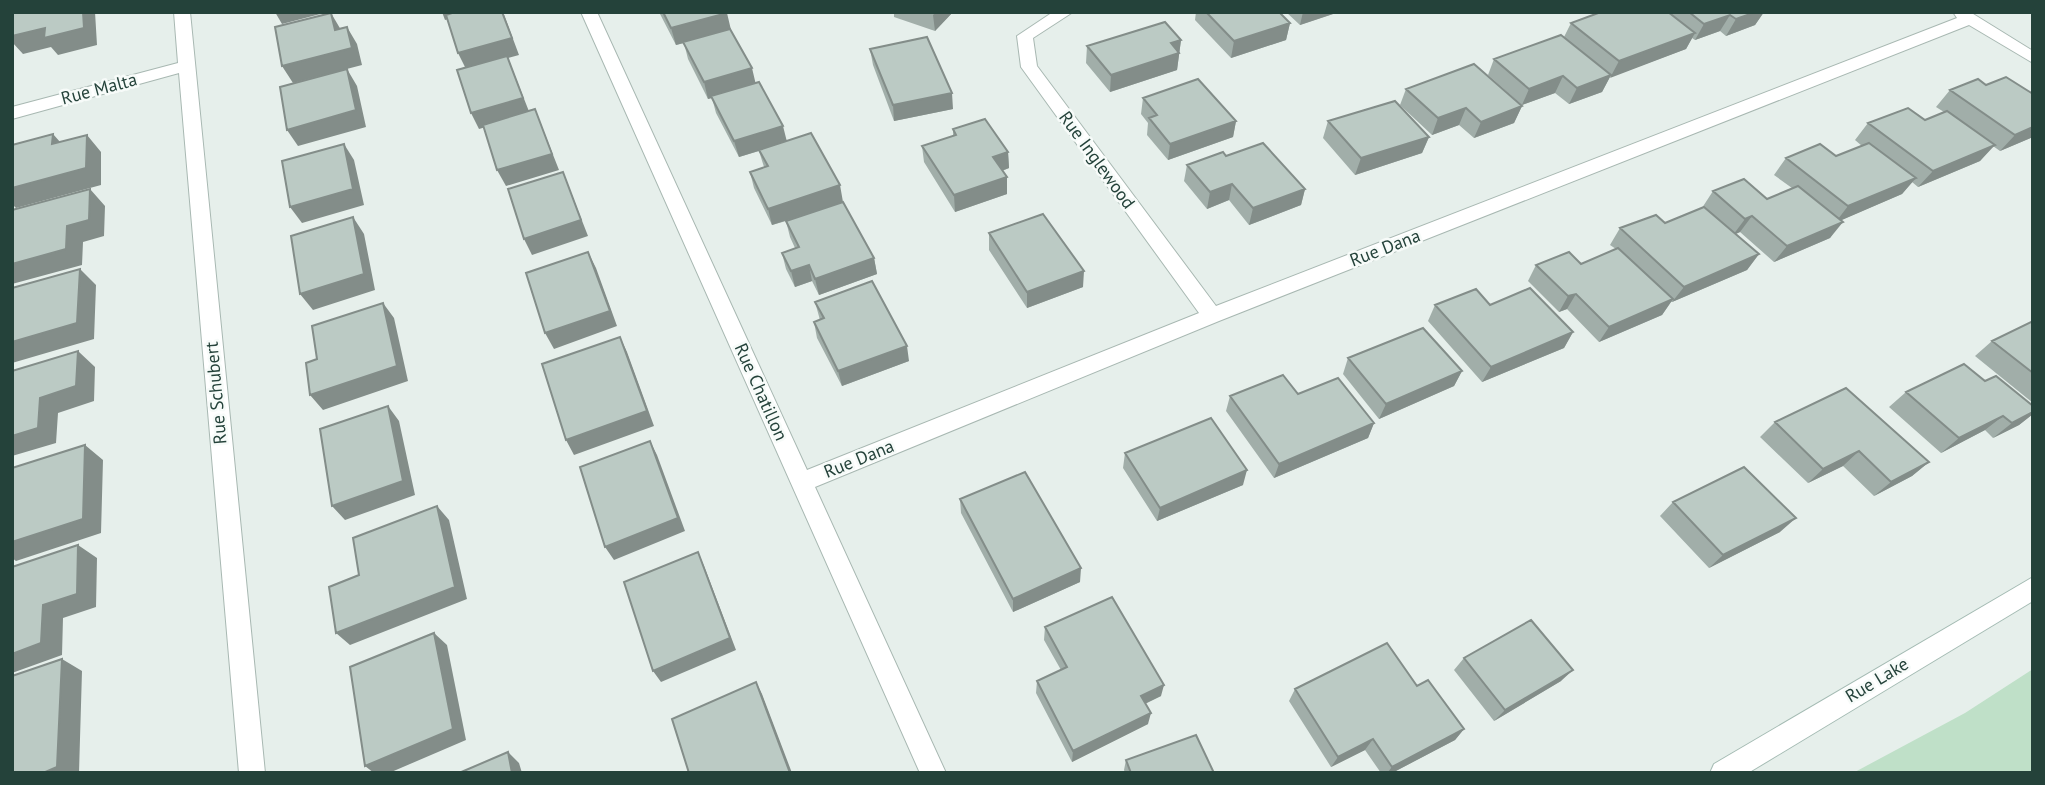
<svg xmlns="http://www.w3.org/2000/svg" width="2045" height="785" viewBox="0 0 2045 785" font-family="'PT Sans',sans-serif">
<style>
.green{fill:#bfe0c8}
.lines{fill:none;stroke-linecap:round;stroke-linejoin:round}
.street-casing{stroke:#a8b8b2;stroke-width:2}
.secondary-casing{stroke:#a4bbb3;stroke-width:2}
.street{fill:#fff;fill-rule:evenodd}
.secondary{fill:#fff;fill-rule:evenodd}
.wall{fill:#a1aea9}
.shaded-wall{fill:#838d89}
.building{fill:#bbcac4;stroke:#838d89;stroke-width:2}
.labels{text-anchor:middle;stroke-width:5;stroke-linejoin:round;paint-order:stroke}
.street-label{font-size:18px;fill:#24423a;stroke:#f7fbf9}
</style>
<rect width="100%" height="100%" fill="#e6efeb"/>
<path class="green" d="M2033,669V773H1853L1965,713Z"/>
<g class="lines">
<defs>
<path id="street" d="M174,12H190L265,773H239L179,73L12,119V107L178,63Z
M581,12H597L807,470L1199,313L1021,67L1017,36L1053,12H1073L1033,38L1037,66L1216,306L1957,18L1953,12H1970L2033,51V63L1969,25L1219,321L815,487L946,773H920Z"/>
<path id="secondary" d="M2033,577V601L1748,773H1710L1714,764Z"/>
</defs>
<use href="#street" class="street-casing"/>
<use href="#secondary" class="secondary-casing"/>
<use href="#street" class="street"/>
<use href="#secondary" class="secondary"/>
</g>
<path class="wall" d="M659,12H726L730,30L755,83L787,141L843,202L874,258L877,274L819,295L812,281L795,287L786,269L782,253L795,248L790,237L786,221L772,225L754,188L750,172L764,167L759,151L739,157L716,113L712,98L708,99L688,59L684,43L676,45Z
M894,12H953L935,31L894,17Z
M1196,12H1279L1290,23L1286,40L1231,58L1195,20Z
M1286,12H1339L1300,25Z
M1601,12H1764L1755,25L1726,36L1720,31L1695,40L1692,38L1686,49L1610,77L1602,92L1569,104L1555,93L1522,105L1488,75L1494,59L1564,37L1571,23Z
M1181,40L1177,70L1110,92L1086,63L1087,46Z
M870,49L953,109L894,121L873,65Z
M1406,89L1522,106L1514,123L1474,138L1459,125L1432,135L1400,105Z
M1950,90L2033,137L2000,151L1993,146L1980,161L1918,187L1912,182L1902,194L1841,220L1830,238L1774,262L1740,232L1736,234L1759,254L1747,270L1672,302H1671L1662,315L1599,342L1567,309L1559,312L1528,281L1536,265L1581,264L1616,249L1610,245L1620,228L1665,223L1702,208L1713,191L1767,199L1792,188L1774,175L1786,158L1836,156L1862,146L1855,140L1868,123L1925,120L1944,112L1936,107Z
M1143,98L1236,121L1233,137L1168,160L1147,135L1148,123L1141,114Z
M1328,121L1429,137L1422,153L1355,175L1323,138Z
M953,129L1008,152L1009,168L1002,171L1007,177V194L955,212L924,162L922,146L953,136Z
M1226,156L1305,189L1301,205L1249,225L1229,200L1207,209L1184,181L1187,165Z
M989,233L1083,287L1027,308L989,250Z
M815,302L909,361L842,386L817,338L814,322L820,320Z
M1435,305H1490L1573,332L1564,348L1482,382L1428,321Z
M2033,321V403L1975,356L1992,341Z
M1348,358L1462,371L1454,386L1379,419L1343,374Z
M1985,381L2033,406V414L2019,425L1993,438L1985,430L1941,453L1889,407L1906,392Z
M1298,394L1374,423L1368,438L1274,478L1226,411L1230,396Z
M1775,422L1929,462L1912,476L1874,496L1843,466L1808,483L1760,437Z
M1125,453L1243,485L1157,521L1123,468Z
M960,499L1080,582L1013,612L961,513Z
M1673,502L1780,532L1709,568L1660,516Z
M1045,627L1161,696L1145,704L1148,724L1072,762L1036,693L1037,681L1061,670L1044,640Z
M1464,658L1561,681L1494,721L1454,670Z
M1417,686L1464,729L1455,740L1392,773H1381L1365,750L1331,767L1289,701L1295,689Z
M1126,760L1214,773H1125L1124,770Z"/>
<path class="shaded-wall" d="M83,12H95L97,45L58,55L51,47L23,54L12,42V36Z
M275,12H328L282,24Z
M442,12H473L445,20Z
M503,12L519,55L508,58L530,114L479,129L471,113L466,69L458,53Z
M936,12H953L935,31L933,15Z
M1303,12H1339L1300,25Z
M1756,12H1764L1755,25L1726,36L1736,19Z
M331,13L341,30H335Z
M727,13L731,30L676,45L671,28Z
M1730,15L1720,31L1695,40L1704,24Z
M1290,23L1286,40L1231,58L1234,41Z
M347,27L357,44L362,65L293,83L282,66Z
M1695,33L1686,49L1610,78L1619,61Z
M1181,40L1177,70L1110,92L1111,75L1171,43Z
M752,68L756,85L708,99L704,82Z
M347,69L357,86L366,127L298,146L287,130Z
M1611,75L1602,92L1569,104L1577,88Z
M1563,76L1555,93L1522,105L1529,89Z
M952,93L953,109L894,121L893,105Z
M1522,106L1514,123L1474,138L1481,122Z
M1466,108L1459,125L1432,135L1438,118Z
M535,109L559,170L506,186L497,170Z
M1236,121L1233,137L1168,160L1170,144Z
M783,126L787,142L739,157L734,141Z
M2033,127V137L2000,151L2015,135Z
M53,134L68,151L52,144Z
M87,135L101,152V185L16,208L12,204V188Z
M1429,137L1422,153L1355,175L1361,158Z
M344,144L354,160L364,205L302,223L290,207Z
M1995,145L1980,161L1918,187L1933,171Z
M1008,152L1009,168L993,174V157Z
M563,172L588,236L532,255L524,239Z
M1007,177V194L955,212L954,195Z
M1916,178L1902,194L1835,223L1848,206Z
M1232,184L1229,200L1207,209L1210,192Z
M840,185L843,202L772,225L768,209Z
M90,189L105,206L104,236L83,242L82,265L12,284V264Z
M1305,189L1301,205L1249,225L1253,208Z
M1752,216L1740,232L1733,235L1745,219Z
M353,217L364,234L375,290L313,310L300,294Z
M1843,222L1830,238L1774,262L1787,246Z
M588,252L596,268L617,326L554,349L545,333Z
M1759,254L1747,270L1672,302L1684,287Z
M874,258L877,274L819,295L815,279Z
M809,265L812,281L795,287L791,271Z
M80,269L96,285L94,339L12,363V342Z
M1084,271L1083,287L1027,308V292Z
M1576,294L1567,309L1559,312L1568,296Z
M1673,299L1662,315L1599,342L1609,327Z
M383,303L394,318L408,381L323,410L310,395Z
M1573,332L1564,348L1482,382L1491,367Z
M620,337L627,352L654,426L574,455L566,440Z
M907,346L909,361L842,386L838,371Z
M78,351L95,367L94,401L58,413L56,443L12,456V436L40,398Z
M1462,371L1454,386L1379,419L1386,404Z
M388,406L399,421L415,495L345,520L332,506Z
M2033,412V414L2019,425L1993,438L2012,423Z
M2003,416L1985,430L1941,453L1959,438Z
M1374,423L1368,438L1274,478L1279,464Z
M650,441L657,455L685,531L614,560L605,547Z
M85,445L103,460L101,533L16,561L12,558V542Z
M1859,451L1843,466L1808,483L1823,469Z
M1929,462L1912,476L1874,496L1891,482Z
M1247,470L1243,485L1157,521L1160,508Z
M437,506L449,520L467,599L350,645L336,633Z
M1796,518L1780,532L1709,568L1723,555Z
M78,545L97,558L96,607L63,618L62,655L12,673V654Z
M698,552L704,566L736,650L661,682L653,671Z
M1081,568L1080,582L1013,612V599Z
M434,633L447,645L466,740L389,773H374L365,766Z
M62,659L82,671L79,773H43Z
M1573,670L1561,681L1494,721L1505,710Z
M756,682L762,694L792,773H790Z
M1164,685L1161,696L1138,707L1141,696Z
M1151,713L1148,724L1072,762L1073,751Z
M1464,729L1455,740L1392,773H1387L1392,767Z
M1373,739L1365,750L1331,767L1338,757Z
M508,752L519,763L522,773H512Z"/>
<path class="building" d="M12,12H83L84,28L44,38L45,28L12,36Z
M455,12H502L512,38L458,53L446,15Z
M663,12H726L727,13L671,28Z
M1206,12H1279L1290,23L1234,41Z
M1601,12H1668L1695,33L1619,61L1571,23Z
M1689,12H1756L1736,19L1730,15L1704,24Z
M331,13L335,30L347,27L352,48L282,66L275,27Z
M1165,22L1181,40L1171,43L1179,53L1111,75L1087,46Z
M730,29L752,68L704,82L683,42Z
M1561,35L1611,75L1577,88L1563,76L1529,89L1494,59Z
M927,37L952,93L893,105L870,49Z
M507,56L523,98L471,113L457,70Z
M1474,64L1522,106L1481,122L1466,108L1438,118L1406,89Z
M347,69L356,110L287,130L280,87Z
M2006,77L2033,94V127L2015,135L1950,90L1978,79L1986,85Z
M1198,79L1236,121L1170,144L1149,118L1157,115L1143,98Z
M759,82L783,126L734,141L711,96Z
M1395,101L1429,137L1361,158L1328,121Z
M1908,108L1925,120L1947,111L1995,145L1933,171L1868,123Z
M535,109L552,154L497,170L483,125Z
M985,119L1008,152L993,157L1007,177L954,195L922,146L956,135L953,129Z
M811,133L840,185L768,209L750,172L768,166L759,150Z
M53,134L52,144L87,135L86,168L12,188V145Z
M1263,143L1305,189L1253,208L1232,184L1210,192L1187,165L1223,152L1226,156Z
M1869,143L1916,178L1848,206L1786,158L1820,144L1836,156Z
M344,144L353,189L290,207L282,161Z
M563,172L581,220L524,239L508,189Z
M1744,179L1767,199L1798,186L1843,222L1787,246L1752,216L1745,219L1713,191Z
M90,189L89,220L67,226L66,249L12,264V210Z
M843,202L874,258L815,279L809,265L791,271L782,253L799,247L786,221Z
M1704,207L1759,254L1684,287L1620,228L1656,215L1665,223Z
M1043,214L1084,271L1027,292L989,233Z
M353,217L364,274L300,294L291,236Z
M1618,248L1673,299L1609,327L1576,294L1568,296L1536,265L1569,252L1581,264Z
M588,252L610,311L545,333L526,273Z
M80,269L77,323L12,342V288Z
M872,281L907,346L838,371L814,322L824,318L815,302Z
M1530,288L1573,332L1491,367L1435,305L1476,289L1490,305Z
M383,303L397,366L310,395L306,363L317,359L312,326Z
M2033,321V373L1992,341Z
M1423,328L1462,371L1386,404L1348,358Z
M620,337L647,411L566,440L542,364Z
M78,351L76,386L40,398L38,428L12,436V371Z
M1964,364L1985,381L1996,376L2033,406V412L2012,423L2003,416L1959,438L1906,392Z
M1283,375L1298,394L1338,378L1374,423L1279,464L1230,396Z
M1846,388L1929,462L1891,482L1859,451L1823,469L1775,422Z
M388,406L403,481L332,506L320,429Z
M1211,418L1247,470L1160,508L1125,453Z
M650,441L678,518L605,547L580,467Z
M85,445L83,519L12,542V468Z
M1744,467L1796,518L1723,555L1673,502Z
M1025,472L1081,568L1013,599L960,499Z
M437,506L455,587L336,633L329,587L359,575L353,538Z
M78,545L77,594L43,605L41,643L12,654V567Z
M698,552L730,638L653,671L624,582Z
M1112,597L1164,685L1141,696L1151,713L1073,751L1037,681L1067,667L1045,627Z
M1531,620L1573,670L1505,710L1464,658Z
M434,633L453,729L365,766L350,667Z
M1387,643L1417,686L1428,680L1464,729L1392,767L1373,739L1338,757L1295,689Z
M62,659L57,767L43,773H12V676Z
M756,682L790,773H689L672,719Z
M1196,735L1214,773H1131L1126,760Z
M508,752L512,773H459Z"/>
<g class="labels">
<g class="street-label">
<text transform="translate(99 89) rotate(-15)" y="6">Rue Malta</text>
<text transform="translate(1097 160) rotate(54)" y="6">Rue Inglewood</text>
<text transform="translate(1385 248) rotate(-21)" y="6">Rue Dana</text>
<text transform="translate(761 392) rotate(66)" y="6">Rue Chatillon</text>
<text transform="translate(216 393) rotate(-95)" y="6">Rue Schubert</text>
<text transform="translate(859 459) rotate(-22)" y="6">Rue Dana</text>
<text transform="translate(1877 680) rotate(-31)" y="6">Rue Lake</text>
</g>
</g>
<rect width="2045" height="785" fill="none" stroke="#24423a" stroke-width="28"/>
</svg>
